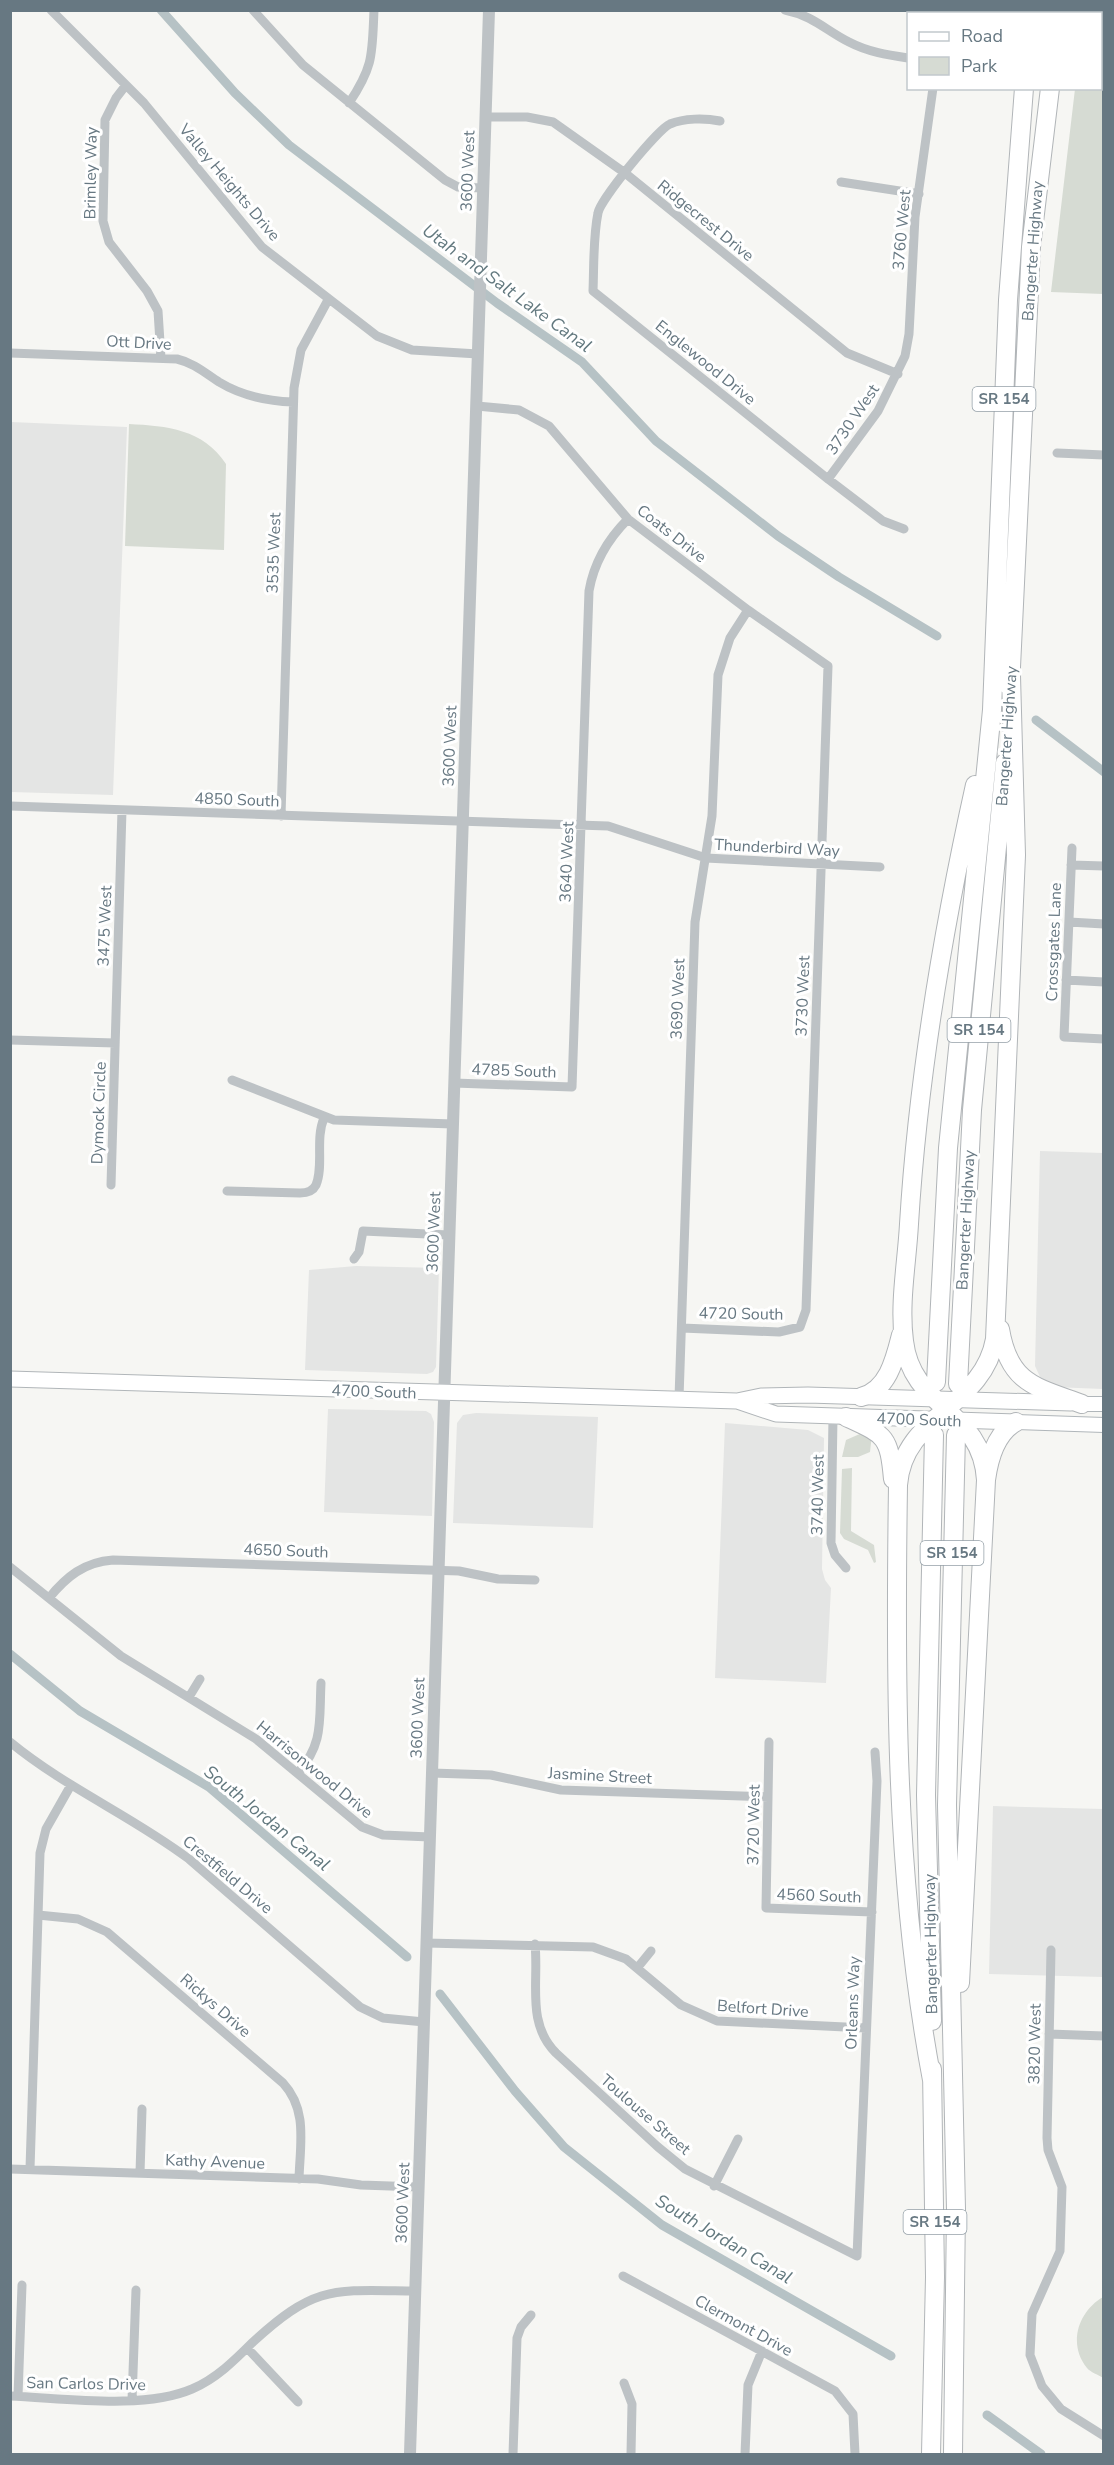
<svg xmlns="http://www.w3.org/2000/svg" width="1114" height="2465" viewBox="0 0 1114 2465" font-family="'Nunito Sans',sans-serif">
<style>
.built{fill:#e4e5e4}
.green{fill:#d6dbd3}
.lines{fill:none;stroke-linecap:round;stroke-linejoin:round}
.canal{stroke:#b6c2c5;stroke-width:9}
.secondary-casing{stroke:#b0b6ba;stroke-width:16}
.primary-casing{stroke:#b1b6b9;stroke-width:17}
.motorway-casing{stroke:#b1b5b8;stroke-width:20}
.minor{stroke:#bdc2c5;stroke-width:9}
.tertiary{stroke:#bdc2c5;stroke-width:12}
.secondary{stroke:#fff;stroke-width:14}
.primary{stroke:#fff;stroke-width:15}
.motorway{stroke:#fff;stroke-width:18}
.labels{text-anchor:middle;stroke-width:6;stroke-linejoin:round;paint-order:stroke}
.shield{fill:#fff;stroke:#95a0a8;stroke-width:1.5}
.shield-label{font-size:15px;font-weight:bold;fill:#677882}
.street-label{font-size:16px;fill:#677882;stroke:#fff}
.water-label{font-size:18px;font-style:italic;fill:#63797f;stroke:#fff}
</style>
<rect width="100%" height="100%" fill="#f6f6f3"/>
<path class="built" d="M11,422L127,427L113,795L11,792Z
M1040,1151L1103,1153V1389L1053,1387L1041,1379L1035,1366Z
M356,1266L439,1268L436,1367L433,1372L427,1374L305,1370L309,1270Z
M328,1409L426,1411L431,1414L434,1422L432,1516L324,1512Z
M476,1413L598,1417L593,1528L453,1523L457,1423L463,1415Z
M725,1423L808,1430L824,1438L822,1569L825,1580L831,1588L826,1683L715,1678Z
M993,1806L1103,1809V1977L989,1974Z"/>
<path class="green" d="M1085,11H1103V294L1051,292L1075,89L1100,88V14L1085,13Z
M129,424C167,426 203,429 226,464L224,550L125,546Z
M862,1433L872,1434L870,1452L858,1457H842L846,1440Z
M852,1468L851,1531L874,1545L876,1562L874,1563L868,1550L844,1539L840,1533L842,1469Z
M1103,2297V2378C1099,2375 1090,2372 1087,2368C1067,2343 1079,2311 1103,2297Z"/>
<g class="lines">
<path class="canal" d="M161,10L235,93L289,145L497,303L582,362L656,441L778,536L839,577L937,636
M1036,720L1104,772
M10,1654L80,1711L209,1787L407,1957
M440,1994L515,2091L564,2147L662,2225L891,2356
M987,2415L1041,2454"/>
<defs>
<path id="secondary" d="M1082,1404H1104
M1016,1422L1104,1425"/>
<path id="primary" d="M10,1379L737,1401L761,1396L808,1395L1071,1403
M737,1401L776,1414L1016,1422"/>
<path id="motorway" d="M1031,14V10
M1067,14L1068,10
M1010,688L1031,247L1050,88
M975,785C943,929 918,1076 909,1224C907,1262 899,1303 904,1341C912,1410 982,1409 986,1480
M1000,1329C1009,1384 1036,1387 1082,1404
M936,1382L948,1148L992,710L1008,300L1024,88
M958,1384L972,1110L1005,763
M861,1397C888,1390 895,1359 901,1335
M846,1417C885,1435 889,1435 893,1479
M960,1983L986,1480C989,1458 996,1433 1016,1422
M932,2021L926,1795L934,1435
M932,2080C895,1884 895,1684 898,1485C903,1415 983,1407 995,1339L1016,855L1011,676
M931,2454L935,2277L932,2069
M953,2454L956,2209L947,1805L956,1435"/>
</defs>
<use href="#secondary" class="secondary-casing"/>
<use href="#primary" class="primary-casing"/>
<use href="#motorway" class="motorway-casing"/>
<path class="minor" d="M51,10L144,103L262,247L377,336L412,350L478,354
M253,10L303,65L445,180L458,187L483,188
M785,10C814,16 825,30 849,42C868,52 888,55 908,58
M945,14L946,10
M126,85L116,98L105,120L103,221L109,242L147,291L158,311L161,358
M349,103C374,66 372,54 374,10
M485,117H527L553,122L625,173L847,353L898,374
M720,121C705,118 684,118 670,124C657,130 600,200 598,213C593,237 594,266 593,291L828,479L883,521L904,529
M841,182L919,194
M10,353L177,359C194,363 205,373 219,382C242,396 266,401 293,402
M477,406L519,410L549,426L628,519L748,610L828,666L806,1310L800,1327L779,1332L682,1328
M1057,453L1104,455
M828,479L878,411L905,356L909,334L915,217L933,88
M10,806L608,826L706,858L880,867
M281,816L294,388L301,350L328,300
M1072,848L1064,1037L1104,1039
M1071,865L1104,866
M1069,922L1104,924
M1066,980L1104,982
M10,1040L115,1043
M232,1080L334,1120L453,1124
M454,1083L572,1087L589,591C594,562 608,539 628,519
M111,1185L122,810
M227,1191L300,1193C307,1193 313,1191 316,1185C324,1166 315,1139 324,1118
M354,1259L359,1252L363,1231L449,1235
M679,1398L695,922L712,816L718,675L730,638L748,610
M833,1417L831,1543L835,1555L846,1568
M10,1567L121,1656L256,1739L362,1827L383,1835L430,1837
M49,1598C66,1577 84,1562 113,1560L459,1571L498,1579L535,1580
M189,1697L200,1679
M10,1742C66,1788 132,1816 189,1859L360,2007L383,2018L424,2022
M769,1742L766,1908L872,1912
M298,1773C324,1743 319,1721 321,1683
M432,1773L491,1775L561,1790L768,1797
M38,1915L78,1919L107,1932L283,2083C308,2110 300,2144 299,2179
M426,1943L593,1947L626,1959L681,2005L717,2021L866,2028
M535,1944C539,1983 526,2023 556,2053L658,2147L685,2169L857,2256L877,1781L875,1752
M1051,1950L1047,2138L1048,2150L1062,2187L1060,2251L1032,2314L1030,2355L1042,2386L1061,2409L1104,2436
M638,1967L651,1951
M1049,2034L1104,2036
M10,2169L318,2179L361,2185L419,2187
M30,2169L40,1853L46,1829L71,1785
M140,2173L142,2109
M714,2186L738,2139
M623,2276L835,2391L853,2414L855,2454
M247,2348L298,2402
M624,2383L632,2404L631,2454
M10,2396C64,2398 143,2410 192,2389C216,2379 235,2360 253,2342C316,2284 334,2290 415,2291
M18,2396L22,2285
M132,2400L136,2290
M513,2454L517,2338L521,2327L531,2315
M745,2454L748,2385L762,2351"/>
<path class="tertiary" d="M410,2454L489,10"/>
<use href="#secondary" class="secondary"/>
<use href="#primary" class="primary"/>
<use href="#motorway" class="motorway"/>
</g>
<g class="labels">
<g class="shield">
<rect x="972.5" y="387" width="63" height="24" rx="4.5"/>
<rect x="947.5" y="1018" width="63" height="24" rx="4.5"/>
<rect x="920.5" y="1541" width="63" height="24" rx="4.5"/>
<rect x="903.5" y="2210" width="63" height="24" rx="4.5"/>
</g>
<g class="shield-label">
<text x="1004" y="404">SR 154</text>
<text x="979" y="1035">SR 154</text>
<text x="952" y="1558">SR 154</text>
<text x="935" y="2227">SR 154</text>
</g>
<g class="street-label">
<text transform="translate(467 171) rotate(-88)" y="6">3600 West</text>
<text transform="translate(90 173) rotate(-89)" y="6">Brimley Way</text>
<text transform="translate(230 182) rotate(50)" y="6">Valley Heights Drive</text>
<text transform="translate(706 220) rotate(39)" y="6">Ridgecrest Drive</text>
<text transform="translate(901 230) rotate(-85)" y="6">3760 West</text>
<text transform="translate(1032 251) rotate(-86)" y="6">Bangerter Highway</text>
<text transform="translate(139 342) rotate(3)" y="6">Ott Drive</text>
<text transform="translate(706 362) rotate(39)" y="6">Englewood Drive</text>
<text transform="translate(852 419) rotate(-56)" y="6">3730 West</text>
<text transform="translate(672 533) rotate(38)" y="6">Coats Drive</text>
<text transform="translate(273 553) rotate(-88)" y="6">3535 West</text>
<text transform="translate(1006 736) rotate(-86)" y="6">Bangerter Highway</text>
<text transform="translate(449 746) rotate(-88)" y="6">3600 West</text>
<text transform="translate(237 799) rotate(2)" y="6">4850 South</text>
<text transform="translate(777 847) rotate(3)" y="6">Thunderbird Way</text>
<text transform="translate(566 862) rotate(-88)" y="6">3640 West</text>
<text transform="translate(104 926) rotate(-88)" y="6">3475 West</text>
<text transform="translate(1053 942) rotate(-88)" y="6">Crossgates Lane</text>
<text transform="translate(802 996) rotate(-88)" y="6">3730 West</text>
<text transform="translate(677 999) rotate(-88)" y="6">3690 West</text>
<text transform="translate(514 1070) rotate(2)" y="6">4785 South</text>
<text transform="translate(98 1113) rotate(-88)" y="6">Dymock Circle</text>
<text transform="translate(965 1220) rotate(-87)" y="6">Bangerter Highway</text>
<text transform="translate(433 1232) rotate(-88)" y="6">3600 West</text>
<text transform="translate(741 1313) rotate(1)" y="6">4720 South</text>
<text transform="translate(374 1391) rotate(2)" y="6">4700 South</text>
<text transform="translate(919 1419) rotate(2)" y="6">4700 South</text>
<text transform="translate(817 1495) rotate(-89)" y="6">3740 West</text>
<text transform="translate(286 1550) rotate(2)" y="6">4650 South</text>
<text transform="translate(417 1718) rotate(-88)" y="6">3600 West</text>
<text transform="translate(315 1769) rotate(39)" y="6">Harrisonwood Drive</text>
<text transform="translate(600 1775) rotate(3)" y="6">Jasmine Street</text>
<text transform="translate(753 1825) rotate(-89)" y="6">3720 West</text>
<text transform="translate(228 1874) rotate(40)" y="6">Crestfield Drive</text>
<text transform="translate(819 1895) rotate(2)" y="6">4560 South</text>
<text transform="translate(930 1944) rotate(-91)" y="6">Bangerter Highway</text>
<text transform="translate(852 2003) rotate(-88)" y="6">Orleans Way</text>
<text transform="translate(216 2005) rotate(41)" y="6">Rickys Drive</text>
<text transform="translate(763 2008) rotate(4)" y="6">Belfort Drive</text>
<text transform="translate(1034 2044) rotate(-89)" y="6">3820 West</text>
<text transform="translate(646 2114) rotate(41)" y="6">Toulouse Street</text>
<text transform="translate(215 2161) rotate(2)" y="6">Kathy Avenue</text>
<text transform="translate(402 2203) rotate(-88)" y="6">3600 West</text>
<text transform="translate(744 2325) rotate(29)" y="6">Clermont Drive</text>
<text transform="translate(86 2383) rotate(1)" y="6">San Carlos Drive</text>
</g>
<g class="water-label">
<text transform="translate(507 288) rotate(36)" y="6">Utah and Salt Lake Canal</text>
<text transform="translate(267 1818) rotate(39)" y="6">South Jordan Canal</text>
<text transform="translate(724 2239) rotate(31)" y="6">South Jordan Canal</text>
</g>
</g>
<rect width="1114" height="2465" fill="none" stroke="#677882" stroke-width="24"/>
<rect x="907" y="12" width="195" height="78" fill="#ffffff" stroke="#c2c9cd" stroke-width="1.5"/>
<rect x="919" y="32" width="30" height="9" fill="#ffffff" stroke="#c2c9cd" stroke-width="1.5"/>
<text x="961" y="42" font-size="18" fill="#677882">Road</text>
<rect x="919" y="57" width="30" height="18" fill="#d6dbd3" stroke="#c2c9cd" stroke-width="1.5"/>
<text x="961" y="72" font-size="18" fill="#677882">Park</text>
</svg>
